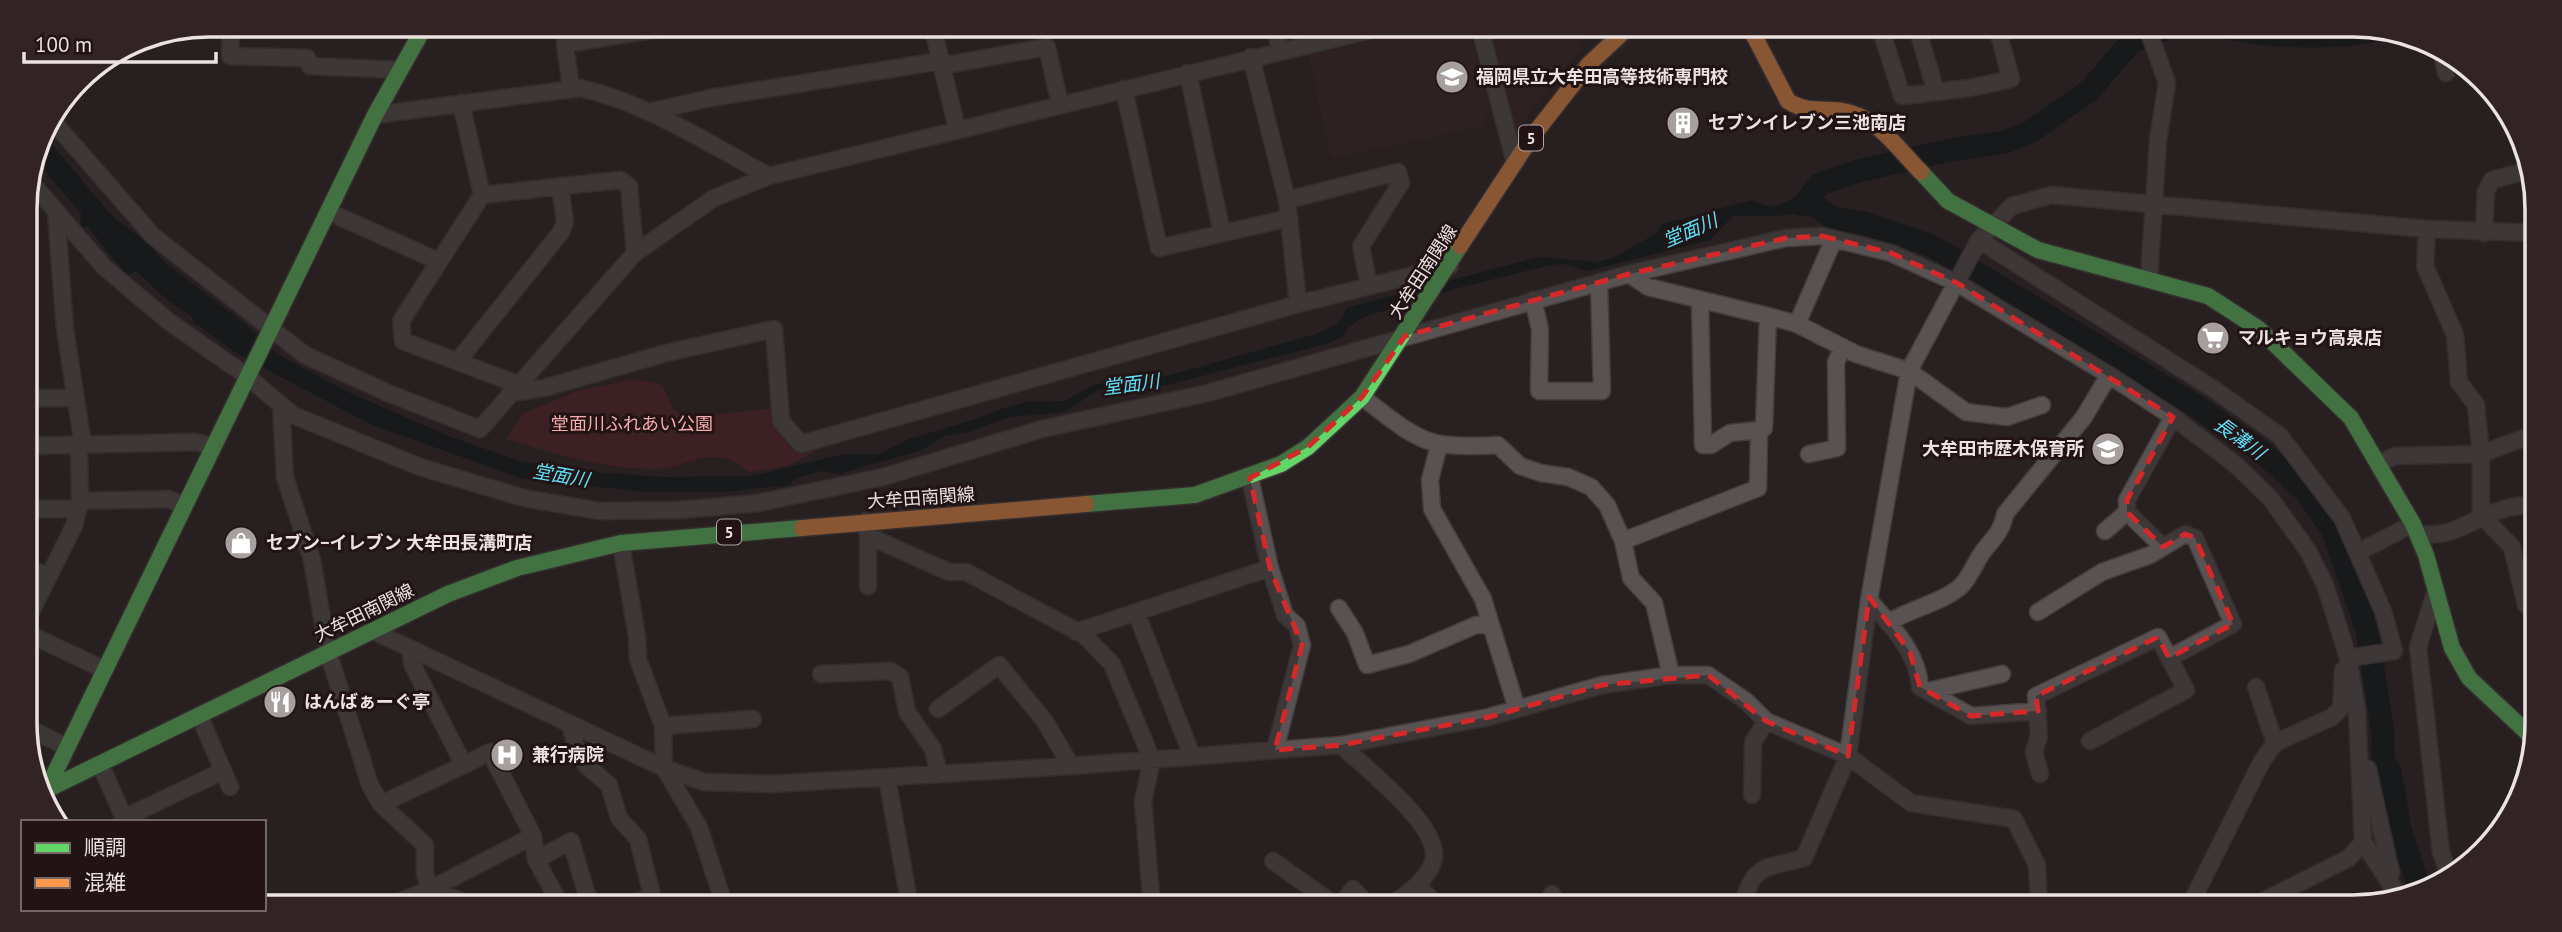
<svg xmlns="http://www.w3.org/2000/svg" width="2562" height="932" viewBox="0 0 2562 932" font-family="'PT Sans','Noto Sans JP',sans-serif">
<style>
.built{fill:#372324}
.green{fill:#542026}
.water{fill:#051114}
.lines{fill:none;stroke-linecap:round;stroke-linejoin:round}
.river{stroke:#051114;stroke-width:23}
.street-casing{stroke:#443d3e;stroke-width:19}
.fast-casing{stroke:#443d3e;stroke-width:19}
.slow-casing{stroke:#443d3e;stroke-width:19}
.street{stroke:#585252;stroke-width:16}
.fast{stroke:#63d668;stroke-width:16}
.slow{stroke:#ff974d;stroke-width:16}
.marked{fill:none;stroke:#d62828;stroke-width:5;stroke-dasharray:14 9;stroke-linejoin:round}
.labels{text-anchor:middle;stroke-width:6;stroke-linejoin:round;paint-order:stroke}
.shield{fill:#221414;stroke:#afa4a4;stroke-width:2}
.shield-label{font-size:16px;font-weight:bold;fill:#ece2e2}
.poi-label{font-size:18px;font-weight:bold;fill:#ece2e2;stroke:#221414;text-anchor:start}
.street-label{font-size:18px;fill:#ece2e2;stroke:#221414}
.park-label{font-size:18px;fill:#f7abae;stroke:#221414}
.water-label{font-size:19px;font-style:italic;fill:#5be0fc;stroke:#221414}
.rim{fill:none;stroke:#ece2e2;stroke-width:3.5}
</style>
<rect width="100%" height="100%" fill="#282021"/>
<path class="built" d="M1441,25H1467L1490,104L1486,118L1479,127L1331,158L1309,56Z
M1486,25H1577L1582,50L1562,70L1518,129L1512,132Z"/>
<path class="green" d="M636,379L662,385L673,408L684,418L774,408L790,416L814,452L790,465L751,472C742,469 736,461 728,459C695,452 684,469 654,469C603,469 555,454 506,439L522,414L577,391Z"/>
<path class="water" d="M42,133L114,218L148,243L162,260L249,327L279,355L348,392L451,437L520,461L566,470L664,477L750,476L845,454H879L909,439L976,419L1001,409L1026,402L1065,401L1088,387L1125,377L1160,378L1312,335C1327,329 1343,325 1346,308L1538,257L1598,262L1615,257L1655,234L1662,224L1752,200C1783,216 1786,194 1809,196C1821,197 1832,211 1842,216L1840,228L1823,224L1818,211L1775,216H1733L1710,240L1588,271L1563,264L1550,265L1462,287L1364,317L1349,327L1341,338L1326,344L1159,387L1098,390L1065,412L1010,417L968,432L944,436L923,450L839,474L821,471L796,478L789,485L723,492H646L523,479L372,425L239,355L193,322V318L166,299L136,271L127,276L87,226L80,229L81,213L35,160Z"/>
<g class="lines">
<path class="river" d="M2212,24C2261,38 2332,40 2382,29
M1803,205L1820,184L1858,171L1951,150L2005,142L2030,132L2090,90L2131,42L2178,24
M1816,206L1832,218L1864,223L1932,246L2193,404L2262,452L2306,492L2332,529L2367,630L2383,733V760L2390,771L2400,829L2419,887"/>
<defs>
<path id="street" d="M231,24L230,56L307,58L310,66L400,70
M1275,24L1280,51
M1479,24L1515,163
M1879,24L1902,96L1970,88L2011,79L1996,24
M1916,24L1936,92
M2146,24L2167,83L2158,140L2149,279
M932,25L957,129
M2442,54L2446,73
M1251,57L1287,200L1298,304
M941,66L1047,47L1060,104
M1188,73L1222,233
M571,88L565,44L689,24
M1124,89L1159,248L1289,218
M461,103L482,195L401,321L403,341L517,384
M649,112L710,98L940,61
M375,115L580,88C647,103 709,144 769,176
M50,118L153,236L305,355L388,393L480,429L635,253L714,198L769,176L1396,24
M29,180L104,267L168,321L248,377L293,415L420,467L524,498L599,511L679,510L758,503L883,477L1042,429L1208,393L1629,274L1786,238L1822,236L1891,253L1957,283L2109,375L2173,417L2236,465L2270,498L2308,551L2325,585L2337,622L2348,658L2357,711L2363,842L2398,895
M482,195L620,180L629,186L635,253
M1287,200L1398,172L1401,183L1361,246L1369,286
M56,212L65,329L83,445
M329,212L438,261
M2427,229L2425,266L2455,335L2459,382L2476,405L2481,454V515L2512,547L2526,605L2537,613
M2484,233L2486,191L2492,180L2530,170
M1979,240L2215,390L2280,436L2342,518L2383,611L2394,651L2348,658
M1629,274L1648,287L1768,316
M1533,300L1540,329L1539,391H1602L1599,282
M1700,300L1703,445H1711L1730,433L1759,430
M1797,324L1834,239
M457,362L561,232L565,222L560,186
M510,393L544,388L666,353L774,329L781,421L801,444L1298,304L1450,266
M1362,397C1420,441 1423,449 1498,445L1520,466L1541,473L1568,477L1591,487L1607,505L1623,541L1631,578L1654,603L1671,675
M26,398H76
M281,405L285,477L312,560L328,652L370,785L381,804L425,845V875L431,889L475,907
M1439,445L1430,480L1432,509L1483,599L1517,709
M26,446L195,442L212,446
M1809,454L1837,448L1836,362L1843,347
M2379,464L2395,456L2481,454L2537,433
M1250,478L1270,568L1285,615L1297,626L1302,645L1275,750
M80,501L169,499L184,506
M27,509H78
M866,521L868,536L949,572H966L1084,635L1112,664L1152,760L1143,801L1152,907
M2105,531L2127,512
M2418,535C2428,534 2442,535 2452,531C2485,518 2499,504 2537,505
M868,536V586
M1623,541L1758,488L1759,430L1764,428L1768,316L1797,324L1856,354L1909,371L1966,412L2007,417L2042,405
M621,543L637,637L638,659L663,726L664,768L699,827L725,907
M2163,547L2127,512V500L2173,417
M2368,547L2413,524
M27,570L50,575
M2435,593L2418,647L2441,852L2449,876
M1869,600C1891,626 1918,652 1920,687L1971,716L2038,711
M1339,608L1355,633L1367,665L1409,654L1476,625H1490
M1136,612L1192,756
M2038,612L2102,572L2150,555L2185,534L2195,538L2233,624L2169,658
M27,620L74,526L80,501L79,445
M1888,623C1909,609 1944,602 1961,586C1971,576 1975,562 1984,550C1994,538 2003,529 2005,514L2084,417L2109,375
M373,631L664,768L704,782L772,784L1071,766L1341,745L1489,717L1602,685L1671,675H1708L1746,701L1766,721L1848,756L1911,803L2014,819L2037,865L2039,907
M1076,632L1270,568
M27,633L105,670
M410,649L412,664L464,765L490,752L533,836L536,860L562,907
M821,674L891,671L900,677L907,712L933,749L939,775
M2256,687L2275,743
M1928,691L2002,674
M938,709L999,665L1044,720L1071,766
M199,715L230,787
M570,724L575,744L586,765L609,785L619,818L638,839L655,907
M663,726L753,719
M28,728L67,747
M1341,745C1365,768 1436,822 1434,856C1433,876 1403,898 1388,907
M100,764L126,822
M2368,769L2391,873
M2040,774L2034,752L2039,736L2036,696L2158,637L2186,690L2090,741
M887,778L910,907
M1752,795L1753,742L1766,721
M381,804L464,765
M124,818L223,771
M536,860L571,841L586,892L595,907
M1273,861L1338,907
M1417,885L1439,907
M1552,894L1557,907
M386,907L431,889L533,836
M628,907L652,895
M1339,907L1353,889L1370,907
M1742,907C1753,863 1764,869 1804,858L1848,756L1869,600L1909,371L1979,240L2012,206L2051,195L2427,229L2536,233
M2189,907L2262,761L2275,743L2332,717L2341,708L2343,670
M2251,907L2349,858L2363,842"/>
<path id="fast" d="M1921,172L1948,201L2038,250L2208,296L2259,329L2351,418L2413,524L2426,555L2452,648L2469,678L2535,740
M1086,504L1195,495L1281,464L1308,447L1362,397L1460,246
M44,791L448,594L517,568L621,543L802,528
M45,793L375,115L426,24"/>
<path id="slow" d="M1748,24L1788,101C1809,115 1829,106 1851,113C1881,122 1900,151 1921,172
M1460,246L1531,138L1589,64L1632,24
M802,528L1086,504"/>
</defs>
<use href="#street" class="street-casing"/>
<use href="#fast" class="fast-casing"/>
<use href="#slow" class="slow-casing"/>
<use href="#street" class="street"/>
<use href="#fast" class="fast"/>
<use href="#slow" class="slow"/>
</g>
<path d="M0 0H2562V932H0ZM1822,236L1891,253L1957,283L2173,417L2127,500V512L2163,547L2185,534L2195,538L2233,624L2169,658L2158,637L2036,696L2038,711L1971,716L1920,687L1910,652L1869,597L1848,756L1766,721L1708,675L1602,685L1489,717L1341,745L1275,750L1302,645L1270,568L1250,478L1308,447L1362,397L1405,336L1629,274L1786,238Z" fill="#282021" fill-opacity=".55" fill-rule="evenodd"/>
<path class="marked" d="M1822,236L1891,253L1957,283L2173,417L2127,500V512L2163,547L2185,534L2195,538L2233,624L2169,658L2158,637L2036,696L2038,711L1971,716L1920,687L1910,652L1869,597L1848,756L1766,721L1708,675L1602,685L1489,717L1341,745L1275,750L1302,645L1270,568L1250,478L1308,447L1362,397L1405,336L1629,274L1786,238Z"/>
<defs>
<symbol id="university-disc" viewBox="-11 -11 22 22"><circle r="9.5" fill="#a79e9e" stroke="#221414"/><path d="M0-5L7-2L0 1L-7-2ZM-4 1L0 2.5L4 1V4Q0 6-4 4Z" fill="#fff"/></symbol>
<symbol id="building-disc" viewBox="-11 -11 22 22"><circle r="9.5" fill="#a79e9e" stroke="#221414"/><path d="M-4-6H4V6H1V3H-1V6H-4ZM-2.5-4.3h1.7v1.8h-1.7ZM.8-4.3h1.7v1.8H.8ZM-2.5-1h1.7V.8h-1.7ZM.8-1h1.7V.8H.8Z" fill="#fff"/></symbol>
<symbol id="supermarket-disc" viewBox="-11 -11 22 22"><circle r="9.5" fill="#a79e9e" stroke="#221414"/><path d="M-6-5.5h2.5l.6 2H6L4.5 2H-2.5L-4.4-4H-6ZM-1.5 3.2a1.3 1.3 0 1 0 .1 0ZM3 3.2a1.3 1.3 0 1 0 .1 0Z" fill="#fff"/></symbol>
<symbol id="school-disc" viewBox="-11 -11 22 22"><circle r="9.5" fill="#a79e9e" stroke="#221414"/><path d="M0-5L7-2L0 1L-7-2ZM-4 1L0 2.5L4 1V4Q0 6-4 4Z" fill="#fff"/></symbol>
<symbol id="shop-disc" viewBox="-11 -11 22 22"><circle r="9.5" fill="#a79e9e" stroke="#221414"/><path d="M-5-2.5h2.3a2.7 3.5 0 0 1 5.4 0H5L5.5 6h-11ZM-1.5-2.5h3a1.5 2.3 0 0 0-3 0Z" fill="#fff"/></symbol>
<symbol id="restaurant-disc" viewBox="-11 -11 22 22"><circle r="9.5" fill="#a79e9e" stroke="#221414"/><path d="M-5-6h1v4h1v-4h1v4h1v-4h1v5L-1.5 .5V6h-2V.5L-5-1ZM5-6V6H3V1.5H1.5Q1.5-4 5-6Z" fill="#fff"/></symbol>
<symbol id="hospital-disc" viewBox="-11 -11 22 22"><circle r="9.5" fill="#a79e9e" stroke="#221414"/><path d="M-5-5h3v3.5h4V-5h3V5h-3V1.5h-4V5h-3Z" fill="#fff"/></symbol>
</defs>
<g fill-rule="evenodd">
<use href="#university-disc" x="1433" y="58" width="38" height="38"/>
<use href="#building-disc" x="1664" y="104" width="38" height="38"/>
<use href="#supermarket-disc" x="2194" y="319" width="38" height="38"/>
<use href="#school-disc" x="2089" y="430" width="38" height="38"/>
<use href="#shop-disc" x="222" y="524" width="38" height="38"/>
<use href="#restaurant-disc" x="261" y="683" width="38" height="38"/>
<use href="#hospital-disc" x="488" y="736" width="38" height="38"/>
</g>
<g class="labels">
<g class="shield">
<rect x="1519" y="125.5" width="24" height="25" rx="5"/>
<rect x="717" y="519.5" width="24" height="25" rx="5"/>
</g>
<g class="shield-label">
<text x="1531" y="144">5</text>
<text x="729" y="538">5</text>
</g>
<g class="poi-label">
<text x="1476" y="83">福岡県立大牟田高等技術専門校</text>
<text x="1708" y="129">セブンイレブン三池南店</text>
<text x="2238" y="344">マルキョウ高泉店</text>
<text x="2084" y="455" text-anchor="end">大牟田市歴木保育所</text>
<text x="266" y="549">セブン−イレブン 大牟田長溝町店</text>
<text x="304" y="708">はんばぁーぐ亭</text>
<text x="532" y="761">兼行病院</text>
</g>
<g class="street-label">
<text transform="translate(1423 272) rotate(-57)" y="6">大牟田南関線</text>
<text transform="translate(921 498) rotate(-4)" y="6">大牟田南関線</text>
<text transform="translate(364 613) rotate(-26)" y="6">大牟田南関線</text>
</g>
<g class="park-label">
<text x="632" y="430">堂面川ふれあい公園</text>
</g>
<g class="water-label">
<text transform="translate(1690 230) rotate(-23)" y="7">堂面川</text>
<text transform="translate(1131 384) rotate(-7)" y="7">堂面川</text>
<text transform="translate(2240 438) rotate(36)" y="7">長溝川</text>
<text transform="translate(561 475) rotate(10)" y="7">堂面川</text>
</g>
</g>
<path d="M0 0H2562V932H0ZM209 37H2353A172 172 0 0 1 2525 209V723A172 172 0 0 1 2353 895H209A172 172 0 0 1 37 723V209A172 172 0 0 1 209 37Z" fill="#322424" fill-rule="evenodd"/>
<path class="rim" d="M209 37H2353A172 172 0 0 1 2525 209V723A172 172 0 0 1 2353 895H209A172 172 0 0 1 37 723V209A172 172 0 0 1 209 37Z"/>
<rect x="21" y="820" width="245" height="91" fill="#221414" stroke="#736666" stroke-width="2"/>
<rect x="35" y="843" width="35" height="10" fill="#63d668" stroke="#736666" stroke-width="2"/>
<text x="84" y="855" font-size="21" fill="#ece2e2">順調</text>
<rect x="35" y="878" width="35" height="10" fill="#ff974d" stroke="#736666" stroke-width="2"/>
<text x="84" y="890" font-size="21" fill="#ece2e2">混雑</text>
<path d="M24 52v10h192v-10" fill="none" stroke="#ece2e2" stroke-width="3.5"/>
<text x="35" y="52" font-size="21" fill="#ece2e2" stroke="#221414" stroke-width="5" paint-order="stroke">100 m</text>
</svg>
